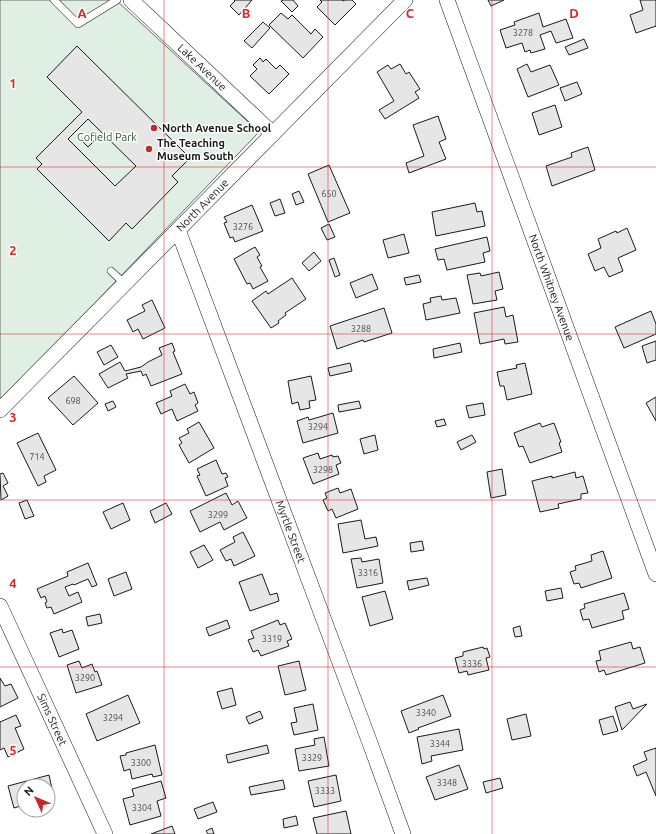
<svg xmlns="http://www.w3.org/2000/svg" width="656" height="834" viewBox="0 0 656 834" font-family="Ubuntu,sans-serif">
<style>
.green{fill:#e0efe3;stroke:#6a6a6a}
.building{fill:#e6e6e6;stroke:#1a1a1a;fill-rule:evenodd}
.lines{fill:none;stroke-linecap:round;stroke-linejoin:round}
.service-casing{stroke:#1a1a1a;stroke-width:8}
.minor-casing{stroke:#1a1a1a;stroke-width:16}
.service{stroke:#fff;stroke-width:7}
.minor{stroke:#fff;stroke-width:15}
.grid{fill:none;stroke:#d62828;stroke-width:1;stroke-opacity:0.55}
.poi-dot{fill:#c62828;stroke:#fff;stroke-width:1.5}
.labels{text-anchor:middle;stroke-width:3;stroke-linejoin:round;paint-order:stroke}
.number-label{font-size:9px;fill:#4d4d4d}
.street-label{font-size:11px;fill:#1a1a1a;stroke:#fff}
.poi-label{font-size:11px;font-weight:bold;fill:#1a1a1a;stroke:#fff;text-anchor:start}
.park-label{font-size:11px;fill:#2b5a34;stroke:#fff}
.grid-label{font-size:13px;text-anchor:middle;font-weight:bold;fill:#d62828;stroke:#fff;stroke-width:3;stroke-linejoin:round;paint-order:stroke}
</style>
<rect width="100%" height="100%" fill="#fff"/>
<path class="green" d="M0,0H116L259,132L0,402Z"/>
<path class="building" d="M234,0H252L239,15L230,6L235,1Z
M283,0H293L298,6L292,12L281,1Z
M320,0H342L343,1L345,0H352L356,4L335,25L317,7L322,2Z
M488,0H504L491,6Z
M640,0H656V26L636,33L630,15L643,10Z
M281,13L288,19L292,15L311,34L315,29L323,37L303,58L269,25Z
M539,13L543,27L566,19L573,38L556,43L551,31L540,35L545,49L531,53L530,50L525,52L522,43L506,48L500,30L515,25L514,22Z
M263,22L270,28L252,48L244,41Z
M584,39L588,48L569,55L565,47Z
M77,46L190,158L172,176L178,182L132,229L126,223L109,241L37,169L42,164L36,158L82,112L47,77ZM88,119L136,166L115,186L68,139Z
M260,58L263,62L266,59L276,69L280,65L289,74L269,94L250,76L257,69L253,65Z
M400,64L406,74L409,72L420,89L415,92L419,98L385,119L379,110L394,101L377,72L388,65L391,69Z
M527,64L531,72L550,65L559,85L528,97L517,69Z
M577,82L582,94L565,101L560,88Z
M555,105L562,127L539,135L532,113Z
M438,116L446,139L439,142L446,159L409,173L406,163L424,156L413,125Z
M87,134L94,141L88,147L81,140Z
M588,147L595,170L552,186L546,166L572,157L571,153Z
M329,165L350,213L328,222L308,174Z
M299,191L304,202L296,205L292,194Z
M280,199L285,213L275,216L270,203Z
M475,203L477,212L482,211L485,226L436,236L432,212Z
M252,205L263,231L235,242L233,237L230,238L224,223L227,222L224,217Z
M329,224L335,237L327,240L321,228Z
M627,228L636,250L618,258L623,271L609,277L604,267L595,271L588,254L601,248L598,239L616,231L617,233Z
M404,234L409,253L388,258L383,240Z
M487,237L490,251L483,253L485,262L447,270L444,259L438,260L435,249Z
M255,247L260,255L257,257L262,266L260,267L268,281L253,289L250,283L247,284L234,259Z
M314,252L321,261L309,271L302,263Z
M334,258L340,275L335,277L329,260Z
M499,272L503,289L495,291L497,300L473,304L467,275L480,273L481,276Z
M372,274L378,289L356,298L350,283Z
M419,275L421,282L406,285L404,278Z
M292,278L306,299L285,313L286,315L278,321L279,323L271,328L252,301L266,291L268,294Z
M441,296L442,300L456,298L460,313L426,320L423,304L431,302L430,298Z
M152,300L165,328L143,339L138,329L133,332L127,320L145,311L142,305Z
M504,307L506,317L513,315L518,342L505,344L504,339L480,344L474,313Z
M384,308L392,333L364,342L363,340L337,349L330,326Z
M651,311L656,324V334L624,348L615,327Z
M656,341V360L647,363L642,346Z
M172,343L175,351L173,352L182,374L151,386L146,374L143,376L141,371L126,374L128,378L108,388L99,374L120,362L125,371L141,367L148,362L162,355L159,348Z
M460,343L462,352L434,358L433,349Z
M111,345L118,357L104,365L97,352Z
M350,363L352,371L330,376L328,368Z
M525,363L532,394L507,400L504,386H500L497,372L517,368L516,365Z
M74,376L98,403L73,425L48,398Z
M311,376L316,400L309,401L310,408L300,410L298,402L292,404L288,381Z
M185,384L190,394L194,392L198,403L195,405L198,411L177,421L172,409L161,414L156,403L172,396L170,391Z
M656,397V421L646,403Z
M113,401L116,407L108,411L105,404Z
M359,401L361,408L339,412L338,405Z
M483,403L485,415L469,418L466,406Z
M333,413L338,433L303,443L297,421L308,417L309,420Z
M444,419L446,425L437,427L435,421Z
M199,422L214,448L189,463L179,445L182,443L179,438L189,433L187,429Z
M540,423L542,427L554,423L561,442L559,443L562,452L530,463L523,446L519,447L514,433Z
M38,433L56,470L44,476L46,482L38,486L17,443Z
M375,435L378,450L364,454L360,439Z
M472,435L476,442L461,450L457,442Z
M318,453L320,459L332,455L333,457L338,456L341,463L336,465L339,474L313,484L303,458Z
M216,460L222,474L226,473L228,477L225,478L228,486L206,496L197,476L200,475L197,469Z
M502,469L506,495L491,498L487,472Z
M575,472L576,478L583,476L588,493L581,494V499L558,504L559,508L540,512L532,481L552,476V478Z
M3,473L8,483L3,486L8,496L1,500L0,474Z
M338,488L340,493L351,489L358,509L336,518L332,509L328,511L323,500L327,498L325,493Z
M226,493L232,505L238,501L247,518L224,530L220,522L200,532L190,511Z
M27,500L34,516L25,519L19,503Z
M123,503L130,520L111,529L103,512Z
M166,503L172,514L155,523L150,511Z
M361,520L365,539L376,537L378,546L343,553L338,524Z
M243,532L255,556L234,566L231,559L226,561L220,550L235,542L233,537Z
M422,541L424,550L411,552L410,543Z
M204,545L213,560L198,568L190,552Z
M603,551L612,578L581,588L579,583L574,584L570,572L576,570L575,566L592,561L591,555Z
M361,558L362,562L379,559L383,583L357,588L351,559Z
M88,563L97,585L92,587L88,579L74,585L73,584L65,587L69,596L78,592L82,602L54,614L51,607L47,608L45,603L47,602L45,596L41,598L37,589L68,576L67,572Z
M126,572L132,589L114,596L108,579Z
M262,574L270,595L277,593L279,601L250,611L239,582Z
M427,578L429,585L409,590L407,581Z
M561,588L563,598L547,601L545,591Z
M385,591L393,619L370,626L362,597Z
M624,593L629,609L622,611L624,619L592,628L589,619L583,620L580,610L585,608L584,604Z
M100,614L102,623L88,626L86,617Z
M227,620L230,628L209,636L206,628Z
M278,620L280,625L285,623L292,639L287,641L289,646L261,656L258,650L253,652L248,640L254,638L251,631Z
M520,626L522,636L515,637L513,628Z
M62,629L63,633L72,630L79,649L59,657L50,633Z
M631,642L633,649L640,647L645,663L606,675L604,670L599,672L596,661L601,660L599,651Z
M483,647L484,649L487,648L490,657L486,658L489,670L468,675L467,671L459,673L455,658L463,656V652Z
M79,661L82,668L92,664L95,672L97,671L102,685L76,693L67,665Z
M299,661L306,690L285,695L278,666Z
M0,678L5,686L11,684L18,698L0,707Z
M232,688L236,705L222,709L217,692Z
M128,695L140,723L97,741L86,714Z
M443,695L451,716L418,728L419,729L409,733L401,711Z
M630,702L633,709L647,704L622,730L615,707Z
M313,704L318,730L294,735L291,723L297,722L294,708Z
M260,711L263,718L249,724L246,717Z
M526,714L531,736L512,740L507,719Z
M16,715L21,726L15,728L24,749L8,757L4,748L0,750V722Z
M613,716L618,731L603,735L599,720Z
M459,729L463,750L431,756L432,761L422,764L417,737Z
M324,737L329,766L299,771L295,749L315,745L314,739Z
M155,745L162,775L153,777L152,774L132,779L130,769L124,771L120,756L126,755V753Z
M267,745L269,753L228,763L226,755Z
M656,748V796L646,772L637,776L633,766L647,760L644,752Z
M459,765L468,789L435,800L426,777Z
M49,775L52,789L48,790V786H24V805L14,808L8,786Z
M336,775L341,801L314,807L308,781Z
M500,778L503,788L486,793L483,782Z
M283,780L285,789L251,795L249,787Z
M161,781L166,798L157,801L161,816L130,825L123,799L134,796L132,789Z
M213,802L217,812L198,819L194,809Z
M346,811L351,834H317L313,818Z
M296,816L298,825L284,828L283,819Z
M172,826L175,834H151Z
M212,828L214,834H208L206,831Z"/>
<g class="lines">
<defs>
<path id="service" d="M54,0L78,24L117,0
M111,271L125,284"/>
<g id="minor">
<path id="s1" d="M131,0L273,134"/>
<path id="s2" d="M447,0L656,574"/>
<path id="s3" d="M178,230L370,743L403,834"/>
<path id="s4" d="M0,410L405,0"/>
<path id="s5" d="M0,606L105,834"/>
</g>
</defs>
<use href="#service" class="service-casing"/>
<use href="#minor" class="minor-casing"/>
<use href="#service" class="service"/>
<use href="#minor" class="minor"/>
</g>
<path class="grid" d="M164,0V834M328,0V834M492,0V834M0,167H656M0,334H656M0,500H656M0,667H656"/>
<g class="poi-dot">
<circle cx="154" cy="128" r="4"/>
<circle cx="149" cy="149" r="4"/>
</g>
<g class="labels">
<g class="number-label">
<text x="523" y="36">3278</text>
<text x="329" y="197">650</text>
<text x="243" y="230">3276</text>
<text x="361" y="332">3288</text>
<text x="73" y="404">698</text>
<text x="318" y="430">3294</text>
<text x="37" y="460">714</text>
<text x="323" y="473">3298</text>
<text x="218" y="518">3299</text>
<text x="368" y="576">3316</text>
<text x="272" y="642">3319</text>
<text x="472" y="667">3336</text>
<text x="85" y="681">3290</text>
<text x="426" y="716">3340</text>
<text x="113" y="721">3294</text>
<text x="440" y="747">3344</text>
<text x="312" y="761">3329</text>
<text x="141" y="766">3300</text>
<text x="447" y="786">3348</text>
<text x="325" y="794">3333</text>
<text x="142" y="811">3304</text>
</g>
<g class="street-label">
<text dy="4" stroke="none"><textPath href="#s1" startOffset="98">Lake Avenue</textPath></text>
<text dy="4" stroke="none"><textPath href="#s4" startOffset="288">North Avenue</textPath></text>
<text dy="4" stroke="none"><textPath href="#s2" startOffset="306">North Whitney Avenue</textPath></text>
<text dy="4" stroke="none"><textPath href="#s3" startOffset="322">Myrtle Street</textPath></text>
<text dy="4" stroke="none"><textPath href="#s5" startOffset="125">Sims Street</textPath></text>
</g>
<g class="poi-label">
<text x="162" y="132">North Avenue School</text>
<text x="157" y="147">The Teaching<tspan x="157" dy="13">Museum South</tspan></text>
</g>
<g class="park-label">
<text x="107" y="141">Cofield Park</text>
</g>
</g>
<g class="grid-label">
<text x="82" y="18">A</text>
<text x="246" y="18">B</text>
<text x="410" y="18">C</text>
<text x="574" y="18">D</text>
<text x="13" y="88">1</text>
<text x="13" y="255">2</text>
<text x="13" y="422">3</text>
<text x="13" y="588">4</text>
<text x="13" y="755">5</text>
</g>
<g transform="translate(36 798) rotate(314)"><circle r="19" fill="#ffffff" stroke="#a3a3a3"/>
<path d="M0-3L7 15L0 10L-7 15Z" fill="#c62828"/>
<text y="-6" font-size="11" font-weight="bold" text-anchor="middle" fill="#1a1a1a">N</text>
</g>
</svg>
